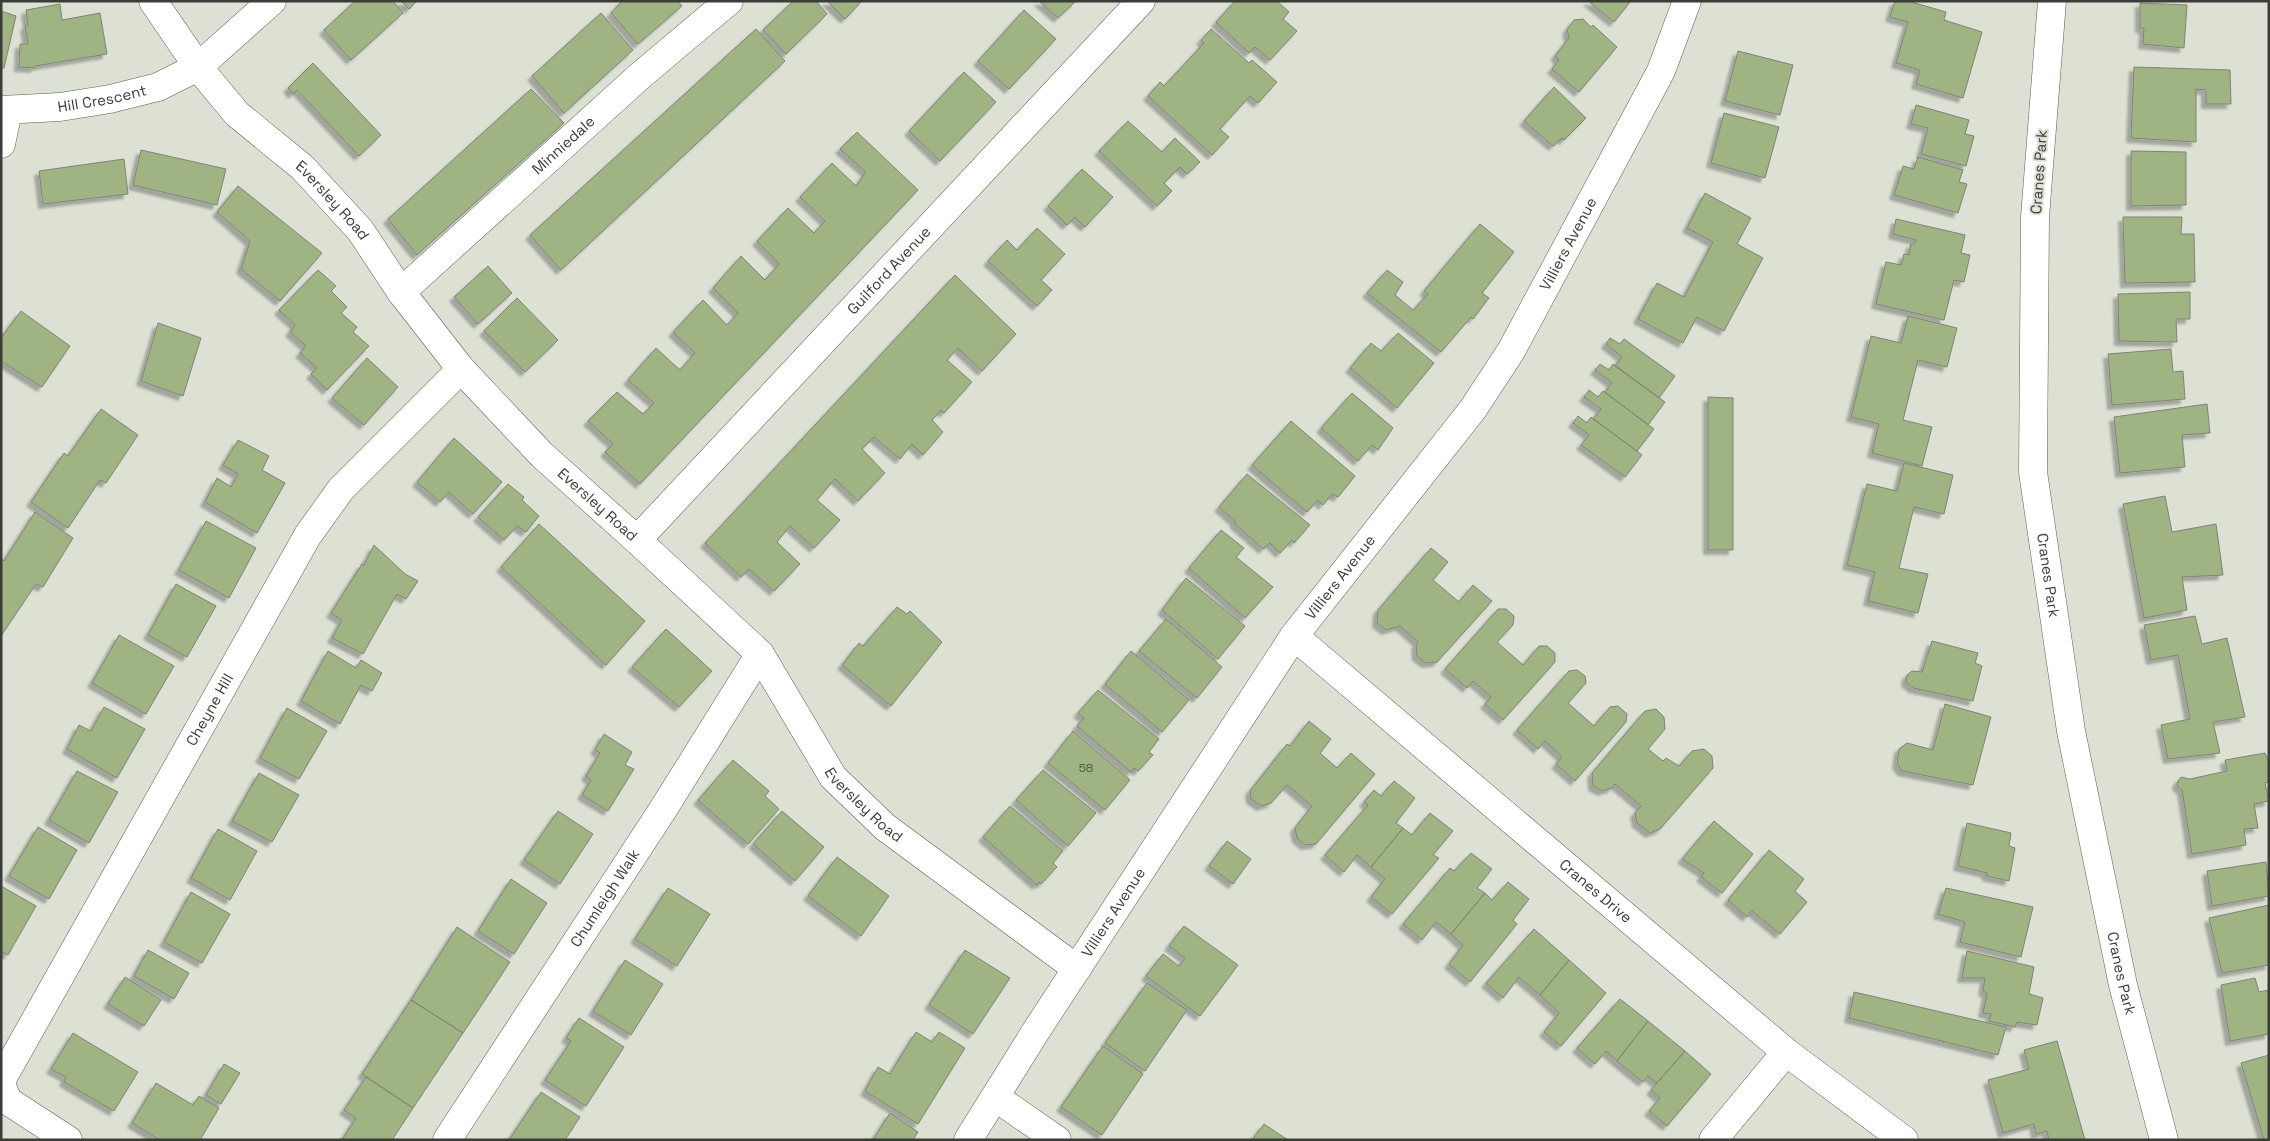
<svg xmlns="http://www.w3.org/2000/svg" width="2270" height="1141" viewBox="0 0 2270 1141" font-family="'Space Grotesk',sans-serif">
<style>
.building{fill:#a0b382;stroke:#7e8378;filter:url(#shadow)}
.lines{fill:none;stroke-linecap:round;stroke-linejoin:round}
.street-casing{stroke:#5b6055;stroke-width:29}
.secondary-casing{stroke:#5b6055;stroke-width:29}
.street{stroke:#fff;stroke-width:28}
.secondary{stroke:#fff;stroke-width:28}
.labels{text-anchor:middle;stroke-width:4;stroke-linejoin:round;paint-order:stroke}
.number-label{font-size:12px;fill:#545a4a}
.street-label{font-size:15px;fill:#3b3d38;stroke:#dce1d4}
</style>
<defs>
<filter id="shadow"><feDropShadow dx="-4.5" dy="4.5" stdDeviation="1" flood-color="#0004"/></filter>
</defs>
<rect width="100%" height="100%" fill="#dce1d4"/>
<path class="building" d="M355,1H393L403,13L351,60L324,30Z
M401,1H417L409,9Z
M622,1H678L682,6L638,44L611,13Z
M793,1H816L827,14L786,54L763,30Z
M827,1H862L845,19Z
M1039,1H1076L1058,18Z
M1235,1H1277L1289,12L1283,19L1297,31L1270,60L1255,47L1249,53L1216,22Z
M1588,1H1631L1614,22Z
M1895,1H1908L1946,12L1944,20L1982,32L1963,98L1916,84L1920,70L1896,63L1908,22L1890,17Z
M2140,3L2187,5L2184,48L2143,44L2144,29L2140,28Z
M60,4L62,20L100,13L107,54L35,66V68L19,67L20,44H28L25,26L28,25L26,10Z
M1024,10L1056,39L1009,89L978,61Z
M1,11L16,16L4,68H1Z
M601,13L633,50L564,113L532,76Z
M1583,19L1591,27L1593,25L1617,47L1579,92L1552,69L1559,60L1555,56L1569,38L1567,30L1574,20Z
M756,29L785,61L561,270L530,235Z
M1211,29L1249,63L1252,60L1277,82L1258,103L1250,96L1220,129L1229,137L1212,155L1148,96L1160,82L1164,86L1204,43L1201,40Z
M1738,51L1793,65L1780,115L1725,101Z
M313,63L381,135L359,156L297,90L293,94L288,88Z
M2134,67L2230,70L2231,104H2206V90L2196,89V142L2131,138Z
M964,72L996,102L940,161L909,131Z
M1554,87L1586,118L1564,140L1562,138L1553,146L1524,121Z
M531,89L564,123L417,255L388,219Z
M1916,105L1969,120L1965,134L1974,136L1966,166L1921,154L1928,128L1911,124Z
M1724,113L1779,127L1765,178L1711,163Z
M1128,121L1162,152L1175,138L1200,162L1187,174L1180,167L1164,183L1172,191L1157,206L1099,151Z
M857,132L918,190L640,484L605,452L613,444L588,421L617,392L643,414L654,403L628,380L656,348L680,370L695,353L673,332L703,300L727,325L738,313L713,288L741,256L765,280L779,264L757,241L788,208L814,233L825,221L800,197L832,163L856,186L866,172L840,149Z
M141,150L226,169L217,205L133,185Z
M2131,151L2186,152V205L2131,206Z
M1918,157L1963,170L1959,182L1967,184L1958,213L1894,195L1903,166L1914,169Z
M124,159L128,194L43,204L39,171Z
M1082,169L1113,197L1085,227L1075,217L1067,225L1048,206Z
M238,186L322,253L280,301L241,269L250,241L217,212Z
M1705,193L1751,218L1737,244L1763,258L1724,331L1697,317L1683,343L1638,319L1657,283L1684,297L1713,242L1687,228Z
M2123,217H2182L2181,234H2194L2195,282L2125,283Z
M1896,219L1965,235L1961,253L1970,255L1964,282L1954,280L1944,320L1876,304L1886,262L1901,265L1904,254L1909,255L1911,244H1914L1916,240L1893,234Z
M1480,224L1514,252L1482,293L1489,298L1473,319L1471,317L1441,352L1367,293L1387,270L1403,282L1395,295L1413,310L1428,294L1424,291Z
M1037,228L1065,254L1041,280L1052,290L1037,306L988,261L1007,240L1017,250Z
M488,266L512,293L478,324L454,297Z
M318,270L336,286L331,291L347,307L341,313L357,327L353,332L369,346L327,390L311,374L317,368L300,353L306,346L290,332L295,325L279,310Z
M955,275L1016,334L982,371L958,348L947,360L972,382L944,413L941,410L932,420L943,432L923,455L912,444L900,459L874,437L862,449L885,473L858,501L835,479L817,500L840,520L814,548L790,526L777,542L800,564L774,591L749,569L741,577L705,543Z
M2190,292V319H2176L2177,342L2119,341L2118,294Z
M517,298L558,340L525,372L484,331Z
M21,311L70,346L42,387L1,361V338Z
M1908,316L1957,328L1947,367L1918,360L1903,420L1932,427L1922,466L1872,453L1879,424L1851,417L1871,336L1901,343Z
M158,323L201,338L183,396L141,381Z
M1398,333L1434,363L1397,408L1350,368L1371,343L1381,351Z
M1610,338L1620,344L1624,339L1675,376L1659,398L1615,366L1622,357L1606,344Z
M2171,349L2173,372L2183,371L2185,399L2112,405L2108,354Z
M367,358L398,387L364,425L332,398Z
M1600,364L1609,370L1613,364L1665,402L1648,425L1605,392L1612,383L1595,370Z
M1589,390L1598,397L1603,391L1654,429L1637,451L1593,419L1601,409L1584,397Z
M1352,393L1393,428L1378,450L1372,445L1358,461L1321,428Z
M1708,397L1733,398V550H1708Z
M2207,404L2210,433L2182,435L2185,467L2120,473L2114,417Z
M101,409L138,435L106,483L100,480L68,528L31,502L64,453L68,456Z
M1578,416L1587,423L1591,417L1642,455L1625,477L1581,445L1589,435L1573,423Z
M1291,421L1355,476L1338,497L1332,494L1323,505L1318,500L1307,512L1252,465Z
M454,438L502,482L473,514L449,492L440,502L417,482Z
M238,440L269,456L262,470L285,483L257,533L205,502L217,478L231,487L238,474L223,465Z
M1904,463L1953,475L1944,514L1914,507L1899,568L1928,574L1918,613L1868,601L1875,572L1847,565L1867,484L1897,491Z
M1247,474L1310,525L1294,543L1292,540L1280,553L1270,543L1263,549L1234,523L1236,522L1219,507Z
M508,484L524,497L522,500L539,516L526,532L517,526L504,540L478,517Z
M2165,496L2172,532L2216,524L2223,575L2182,577L2187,610L2144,618L2123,504Z
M35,512L73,538L43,587L36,584L1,636V558L4,561Z
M206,521L256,548L229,598L179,570Z
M539,524L645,621L606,665L501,567Z
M1221,530L1244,548L1236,557L1273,587L1245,618L1189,568Z
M374,545L405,574L418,581L406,599L397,594L363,654L332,638L342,620L331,613L362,564L364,565Z
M1431,548L1448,562L1433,580L1459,602L1473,585L1492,601L1437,662L1426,663L1417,656L1416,645L1418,642L1400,626L1386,630L1377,623L1378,610Z
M1186,578L1245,626L1218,659L1162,610Z
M176,584L216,606L187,657L148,635Z
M897,607L907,614L910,611L942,642L891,706L842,665L859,643L863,646Z
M1498,609H1506L1514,616L1513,625L1497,642L1523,665L1539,646H1547L1555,653V662L1503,720L1485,704L1491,697L1473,681L1467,688L1445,669Z
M2195,616L2202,644L2227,638L2245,717L2213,722L2220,753L2168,759L2161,725L2190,719L2178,655L2151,660L2144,625Z
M1166,619L1222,667L1197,698L1139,651Z
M666,629L712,671L679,707L632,667Z
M119,635L174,666L146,714L92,683Z
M1932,641L1978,653L1975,663L1982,666L1973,701L1913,688L1906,682L1907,675L1912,671L1922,672Z
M328,651L356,668L361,660L382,673L372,691L361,685L340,724L301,701Z
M1131,651L1189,700L1162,732L1105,684Z
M1577,670L1585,676L1586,683L1568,703L1594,726L1610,707L1618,706L1627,714L1626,722L1575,781L1556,764L1562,757L1545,741L1538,749L1517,730L1569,671Z
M1098,690L1159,739L1149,752L1153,755L1138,771L1134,768L1131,772L1077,726L1084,718L1078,713Z
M1945,704L1991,717L1973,785L1902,771L1897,764L1899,749L1907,743L1933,750Z
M104,707L145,729L117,778L67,749L79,725L91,731Z
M287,708L327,731L299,779L260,758Z
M1656,709L1664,717L1665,729L1648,749L1663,761L1666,758L1679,766L1692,751L1704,749L1712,756L1713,768L1660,829L1650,833L1637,823L1635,813L1641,806L1615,784L1612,788L1602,791L1593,786L1592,773L1645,711Z
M1309,721L1331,739L1320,753L1337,768L1351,753L1375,774L1316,844L1305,845L1297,838L1295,828L1312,806L1287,785L1271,803L1261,806L1251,799L1250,791L1287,744L1290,746Z
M1073,731L1130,780L1105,810L1048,763Z
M604,734L632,752L625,765L634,769L608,811L582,795L591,780L586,776L600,753L595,750Z
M2265,753L2269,763V782L2265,783L2269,801L2254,804L2258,828L2244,829L2246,845L2192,854L2182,790L2177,786L2178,781L2181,777L2190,779L2227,771L2225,760Z
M733,760L769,791L765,796L779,809L748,844L698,800Z
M1043,770L1096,813L1068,846L1016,800Z
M77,771L118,792L89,843L49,820Z
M259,773L299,795L272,842L232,821Z
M1394,781L1415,798L1396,823L1403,828L1371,867L1357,855L1344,872L1325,855L1368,805L1364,802L1374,790L1381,796Z
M1010,806L1063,851L1053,863L1057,867L1041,884L1039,882L1037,885L983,837Z
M558,811L593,834L560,884L524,860Z
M782,811L824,847L795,881L753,844Z
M1430,813L1453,831L1433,855L1439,858L1392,914L1371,897L1385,879L1371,867L1403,828L1412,835Z
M1714,821L1753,854L1722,893L1701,877L1704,873L1682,859Z
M1967,823L2011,833L2009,846L2015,848L2009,881L1986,876L1987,873L1958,866Z
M38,827L77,850L49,899L9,876Z
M218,829L257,851L230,900L191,878Z
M1227,841L1251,859L1233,884L1209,866Z
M1769,850L1804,879L1795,891L1807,902L1780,934L1752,911L1747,917L1728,900Z
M1471,853L1492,869L1477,888L1485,893L1451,934L1436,922L1422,940L1403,924L1450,868L1454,871Z
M837,857L889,896L861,936L808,896Z
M2266,862L2269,896L2212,906L2207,871Z
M511,879L547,903L514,954L478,931Z
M1508,882L1529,899L1513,920L1517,924L1470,982L1449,964L1463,945L1451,934L1485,893L1492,900Z
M1,886L36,906L8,955L1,951Z
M668,888L710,914L677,966L635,939Z
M1946,888L2033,907L2021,957L1960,942L1965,922L1938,914Z
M191,892L230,914L202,963L164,942Z
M2269,905V965L2222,973L2209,918Z
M1184,926L1238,965L1200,1016L1146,976L1163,954L1179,966L1185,958L1169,946Z
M457,927L510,962L463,1033L411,1000Z
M1534,929L1569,960L1540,995L1519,977L1503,998L1486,983Z
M148,950L189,973L174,999L134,976Z
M965,950L1010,978L973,1034L929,1005Z
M1967,951L2034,967L2029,994L2043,998L2037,1025L2017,1022L2015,1027L1989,1021L1991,1014L1983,1013L1987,993L1983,991L1985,978H1962Z
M625,960L663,984L631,1035L593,1011Z
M1569,960L1606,993L1561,1046L1544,1032L1559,1013L1540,995Z
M125,977L161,1000L144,1026L108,1004Z
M2255,978L2259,992L2269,990V1034L2230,1041L2221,985Z
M1147,983L1187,1010L1145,1071L1105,1043Z
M1854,992L2006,1027L1998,1055L1849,1018Z
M1620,999L1648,1021L1617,1061L1606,1051L1595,1064L1577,1048Z
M411,1000L463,1033L413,1108L362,1074Z
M579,1018L624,1047L586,1106L545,1080L571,1041L566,1038Z
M1648,1021L1685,1051L1657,1083L1648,1076L1643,1082L1617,1061Z
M916,1032L932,1042L939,1032L965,1048L918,1124L865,1091L878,1067L890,1074Z
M73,1033L138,1072L114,1111L64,1082L66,1077L51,1069Z
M2057,1041L2085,1140H2049L2047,1131L2036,1134L2034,1124L2003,1133L1988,1080L2029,1069L2024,1050Z
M1103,1046L1143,1074L1102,1135L1061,1107Z
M1685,1051L1711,1074L1667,1126L1649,1111L1660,1098L1651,1090Z
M2269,1055V1140H2264L2241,1063Z
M224,1064L240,1073L221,1104L206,1095Z
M366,1077L413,1108L392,1140H342L356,1118L344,1110Z
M156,1083L193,1105L199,1096L219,1108L200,1140H160L132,1123Z
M541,1092L580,1117L565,1140H509Z
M890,1113L918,1132L913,1140H873Z
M1264,1124L1288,1140H1252Z"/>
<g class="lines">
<defs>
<g id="street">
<path id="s1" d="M153,1L198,67L237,114L302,167L360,230L401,292L461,369L542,455L637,540L760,654L833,777L885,827L1077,969"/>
<path id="s2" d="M1,110L60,107L110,99L158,87L198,67L272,1"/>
<path d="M1,144L8,111"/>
<path id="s3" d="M401,292L641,75L729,1"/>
<path id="s4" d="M637,540L1141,1"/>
<path id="s5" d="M1294,636L1786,1052L1904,1140"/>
<path id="s6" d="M1,1081L308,535L341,489L461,369"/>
<path d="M1,1084L8,1101L68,1140"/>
<path d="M995,1097L1057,1140"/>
<path id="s7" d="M447,1140L662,811L760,654"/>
<path d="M1713,1140L1786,1052"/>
</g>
<g id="secondary">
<path id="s8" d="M2052,1L2035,217L2033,472L2071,731L2123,985L2164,1140"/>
<path id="s9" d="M968,1140L1036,1031L1294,636L1473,409L1511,351L1661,71L1687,1"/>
</g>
</defs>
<use href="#street" class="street-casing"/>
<use href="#secondary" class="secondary-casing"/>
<use href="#street" class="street"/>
<use href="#secondary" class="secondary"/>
</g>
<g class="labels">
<g class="number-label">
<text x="1086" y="772">58</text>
</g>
<g class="street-label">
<text dy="5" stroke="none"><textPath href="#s2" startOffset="102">Hill Crescent</textPath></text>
<text dy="5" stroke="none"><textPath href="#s3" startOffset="219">Minniedale</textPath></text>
<text transform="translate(2039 172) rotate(-86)" y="5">Cranes Park</text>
<text dy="5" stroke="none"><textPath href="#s1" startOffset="270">Eversley Road</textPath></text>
<text dy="5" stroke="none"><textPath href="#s9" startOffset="1080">Villiers Avenue</textPath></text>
<text dy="5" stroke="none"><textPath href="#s4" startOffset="369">Guilford Avenue</textPath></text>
<text dy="5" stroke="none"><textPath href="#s1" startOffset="675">Eversley Road</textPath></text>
<text dy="5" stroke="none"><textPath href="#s8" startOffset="576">Cranes Park</textPath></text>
<text dy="5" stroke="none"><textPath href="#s9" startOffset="675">Villiers Avenue</textPath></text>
<text dy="5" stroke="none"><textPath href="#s6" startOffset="426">Cheyne Hill</textPath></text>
<text dy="5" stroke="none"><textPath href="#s1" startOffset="1080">Eversley Road</textPath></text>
<text dy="5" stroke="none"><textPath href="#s5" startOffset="395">Cranes Drive</textPath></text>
<text dy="5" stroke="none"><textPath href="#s7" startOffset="289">Chumleigh Walk</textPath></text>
<text dy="5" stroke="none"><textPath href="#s9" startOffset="270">Villiers Avenue</textPath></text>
<text dy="5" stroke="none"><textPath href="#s8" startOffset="981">Cranes Park</textPath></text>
</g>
</g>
<rect width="2270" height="1141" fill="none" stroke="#3b3d38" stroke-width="5"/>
</svg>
